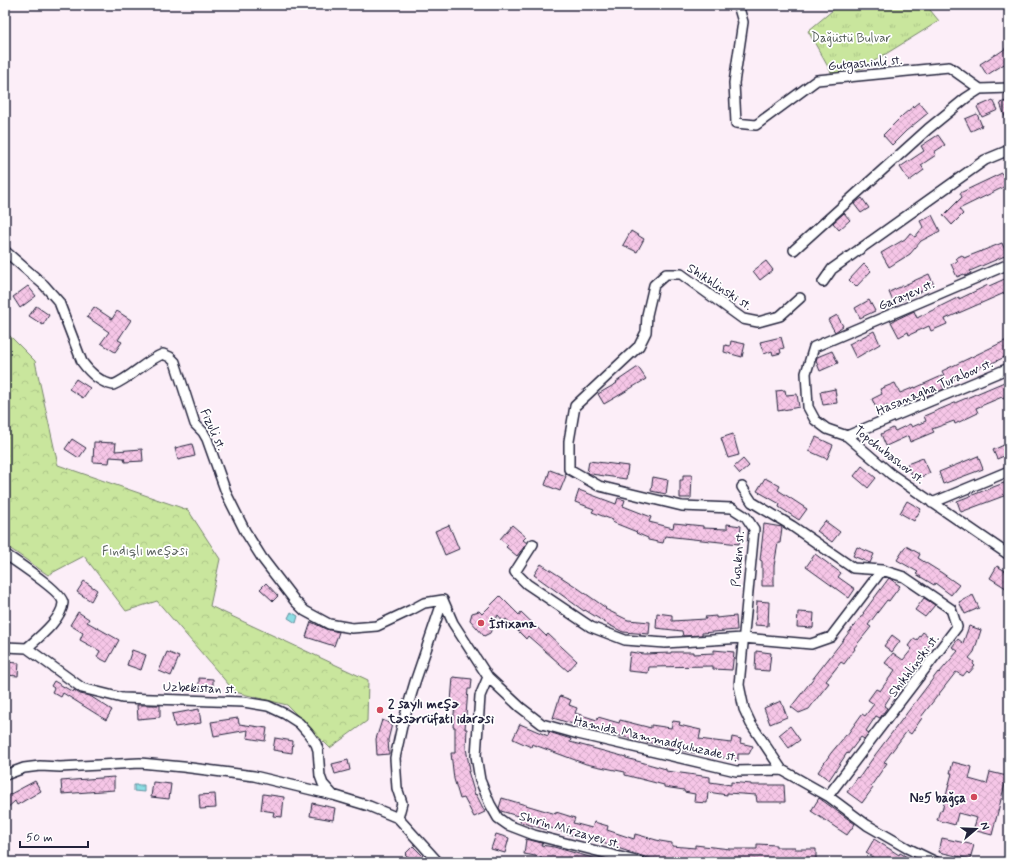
<svg xmlns="http://www.w3.org/2000/svg" width="1014" height="867" viewBox="0 0 1014 867" font-family="Mynerve,sans-serif">
<style>
.forest{fill:url(#forest-crowns);stroke:#76846c}
.park{fill:url(#park-tufts);stroke:#76846c}
.water{fill:url(#water-waves);stroke:#6292a0}
.building{fill:url(#building-cross-hatch);stroke:#22223b}
.lines{fill:none;stroke-linecap:round;stroke-linejoin:round}
.street-casing{stroke:#22223b;stroke-width:12}
.street{stroke:#fff;stroke-width:9}
.poi-dot{fill:#d1495b;stroke:#fff;stroke-width:1.5}
.labels{text-anchor:middle;stroke-width:3.5;stroke-linejoin:round;paint-order:stroke}
.park-label{font-size:13px;fill:#545d58;stroke:#fff}
.street-label{font-size:13px;fill:#22223b;stroke:#fff}
.poi-label{font-size:13px;font-weight:bold;fill:#22223b;stroke:#fff;text-anchor:start}
</style>
<defs>
<pattern id="forest-crowns" width="20" height="18" patternUnits="userSpaceOnUse"><rect width="20" height="18" fill="#c9e69d"/><path d="M2 6a3 3 0 1 1 6 0M12 15a3 3 0 1 1 6 0" fill="none" stroke="#acc588"/></pattern>
<pattern id="park-tufts" width="24" height="20" patternUnits="userSpaceOnUse"><rect width="24" height="20" fill="#c9e69d"/><path d="M3 7l-1-3M5 7V3M7 7l1-3M15 17l-1-3M17 17v-4M19 17l1-3" fill="none" stroke="#acc588"/></pattern>
<pattern id="water-waves" width="16" height="10" patternUnits="userSpaceOnUse"><rect width="16" height="10" fill="#8cdde4"/><path d="M0 5q4-4 8 0t8 0" fill="none" stroke="#78bdc4"/></pattern>
<pattern id="building-cross-hatch" width="8" height="8" patternUnits="userSpaceOnUse"><rect width="8" height="8" fill="#f6c6e7"/><path d="M0 0l8 8M0 8l8-8" fill="none" stroke="#d3aac7"/></pattern>
</defs>
<rect width="100%" height="100%" fill="#fceef8"/>
<filter id="ink" filterUnits="userSpaceOnUse"><feTurbulence type="fractalNoise" baseFrequency=".025" numOctaves="2"/><feDisplacementMap in="SourceGraphic" scale="8" xChannelSelector="R" yChannelSelector="G"/><feConvolveMatrix kernelMatrix="1 2 1 2 8 2 1 2 1" color-interpolation-filters="sRGB"/></filter>
<g filter="url(#ink)">
<path class="forest" d="M5,331L35,361L58,465L188,510L220,559L210,606L368,680L367,721L330,748L287,705L235,692L157,601L126,611L84,556L48,575L5,545Z"/>
<path class="park" d="M839,5H926L939,21L863,68L832,74L808,31Z"/>
<path class="water" d="M291,612L298,616L296,623L288,618Z
M134,785H144V792L134,791Z"/>
<path class="building" d="M1009,46V61L987,75L980,64L996,54V55Z
M993,100L998,110L982,117L977,107Z
M1009,100V125H1008L1000,103Z
M919,102L928,113L906,131L892,145L883,135L903,115Z
M977,114L982,126L971,131L965,119Z
M938,135L945,145L934,152L936,155L921,165L924,170L909,181L900,167L924,151L921,146Z
M1002,173L1008,185L959,209L963,214L952,225L944,216H943L962,197L960,193Z
M862,198L869,208L861,213L854,204Z
M844,213L850,220L839,230L833,223Z
M932,215L940,231L921,241L910,254L889,267L881,253L905,239L910,233L915,237L923,227L920,221Z
M631,231L644,239L637,252L623,245Z
M1002,243L1007,255L970,271L971,273L965,276L964,274L957,277L951,264L958,261L956,258L962,255L964,258Z
M766,261L773,270L760,280L753,271Z
M864,264L871,271L856,287L849,280Z
M929,274L934,285L894,304L889,292Z
M1009,277V291L945,319L947,324L931,331L929,326L909,335L908,332L899,337L891,322L914,311L917,318L959,297V299L988,285L989,286Z
M28,286L36,296L20,308L13,297Z
M869,300L875,311L860,318L855,308Z
M36,306L49,315L43,325L29,316Z
M94,307L112,319L117,311L131,320L118,340L122,342L115,352L101,343L109,332L87,317Z
M837,315L843,326L835,332L828,320Z
M874,331L880,344L856,358L849,344Z
M781,337L784,348L780,349L781,353L773,355L772,351L764,354L760,342Z
M1009,339V355L990,364L989,363L942,385L944,389L907,404L906,402L889,409L887,405L877,410L872,399L882,394L880,389L895,383L900,393L915,387V388L944,375L942,371L959,363Z
M731,341L745,344L742,357L724,352L725,345L730,346Z
M832,351L838,363L820,371L816,361L817,357Z
M638,367L646,379L623,393L604,404L598,394L617,383L616,382Z
M76,379L90,388L83,398L69,389Z
M1009,380V397L1003,399L1002,397L976,408L978,413L955,424L954,421L932,429L934,432L910,442L908,436L886,446L881,434L893,428L895,431L910,424L912,427L926,421L924,416Z
M835,389L837,403L823,405L820,392Z
M785,390L786,395L797,394L799,407L778,411L776,391Z
M733,434L739,455L728,458L721,438Z
M816,437L833,445L827,459L809,451Z
M72,439L86,448L79,458L65,449Z
M94,442L116,443L115,451L142,449L143,461L125,462L124,458L110,457L109,463L93,462Z
M192,444L195,456L178,460L175,448Z
M1006,444L1009,451V465H1008L1004,456L997,459L993,450Z
M978,456L983,469L943,484L939,472Z
M923,458L930,473L914,480L907,464Z
M743,459L749,466L740,474L734,467Z
M589,461L628,466L626,479L591,474L587,473Z
M862,466L876,478L868,488L854,476Z
M550,470L566,476L560,491L545,485Z
M683,475H692L691,498H680V480H683Z
M653,477L668,480L666,494L651,491Z
M765,478L780,486L778,490L807,509L799,520L779,507L780,504L757,491Z
M1009,481V494L961,512L957,501Z
M579,490L616,504L618,498L625,500L623,506L651,517L649,522L673,528L674,523L703,526V528L727,529V524L741,526L739,544L665,536L663,543L648,540V538L636,533L637,532L612,522L613,520L592,512L594,509L575,502Z
M907,501L921,509L914,521L900,513Z
M825,521L840,532L832,542L817,531Z
M764,524L782,527L780,543H778L774,566V586H762V561L760,560Z
M449,525L459,549L445,555L435,531Z
M512,525L526,537L523,540L527,543L517,556L506,547L508,545L500,539Z
M906,546L920,554L918,558L942,573L959,585L951,595L935,583L934,585L916,574L918,572L897,560Z
M857,547L874,554L870,563L853,556Z
M815,554L841,573L838,577L855,589L849,598L806,567Z
M541,564L575,586L606,608L605,609L628,620L650,622L649,634L623,632L609,625L585,610L584,611L534,575Z
M997,566L1009,573V590L990,578Z
M889,578L900,586L889,601L887,600L868,625L871,627L854,648L855,649L844,664L841,662L826,681L829,683L818,697L809,709L799,713L791,707L864,613H863Z
M84,581L97,590L91,601L77,592Z
M266,583L278,596L273,601L260,589Z
M973,595L979,608L965,614L959,602Z
M500,596L519,615L521,612L546,636L548,634L577,661L568,671L528,636L526,639L506,619L503,621L498,615L490,633L484,636L470,620L472,613L479,611L482,614Z
M924,598L935,605L925,617L915,610Z
M757,601L769,602L768,626L755,625Z
M78,612L89,619L87,622L119,640L107,662L97,657L100,651L80,640L83,633L70,625Z
M798,612L814,613L813,628L797,627Z
M657,613L672,615V621L706,619L705,617L716,616V618L736,616L737,630L702,633V635L683,636L682,631L656,628Z
M311,622L326,629L339,632L334,646L306,637Z
M969,626L981,630L974,652L969,658L974,662L973,664L975,666L969,673L967,671L963,676L956,672L921,717L922,718L911,734L907,731L884,762L887,763L871,786L873,788L862,803L847,792L858,777L859,778L875,755L938,672L939,673L958,651L952,647L958,639L963,643Z
M923,632L933,640L915,665L917,666L912,672L914,673L909,680L906,678L895,694L893,692L884,706L887,708L884,712L880,718L876,716L866,731L869,733L864,739L861,737L848,754L847,753L829,780L818,772L831,753L846,735H847L862,714L865,716L874,704L868,700L876,689L880,691L895,670L885,663L893,653L903,660L912,649L908,646L914,638L917,640Z
M892,635L900,641L892,652L884,646Z
M132,650L146,655L141,670L127,665Z
M714,650L734,652L732,670L713,669V666L649,667L648,673L628,671L630,652L644,654L671,653V652H693V654L714,653Z
M756,651L771,653L769,671L755,670Z
M167,652L179,657L171,676L159,671Z
M5,662L19,663L18,676L5,675Z
M453,677L472,679L471,689H468L465,729H467L466,748L470,771H468L475,795L476,794L485,812L474,817L464,798L460,799L454,779L451,753H455V727H453L455,702H451Z
M199,678L213,679V690H199Z
M54,681L73,692L74,690L80,694L90,696L112,710L106,720L63,693L61,697L52,692L54,688L51,686Z
M560,696L571,700L569,705L577,708L575,713L597,720L598,717L619,723L620,720L651,728V725L671,728L673,721L680,722L679,725L701,730L699,739L731,743L732,737L741,739L740,743L753,746L749,754H738V760L719,757V756L696,752L695,753L675,749L674,750L668,749V747L586,728L553,718Z
M781,701L787,717L770,724L764,708Z
M137,705H160V717L138,719Z
M199,709L201,723L175,727L172,714Z
M238,718L239,724L267,728L265,741L247,738L248,730L214,736L211,722Z
M382,720L392,724L388,740L389,754L377,755L376,739Z
M520,724L548,736L549,732L555,734L571,739L570,742L626,757V758L648,764L666,769V771L710,777V782L731,785V782L751,784V785H784L785,802H757L756,795L727,793V795L708,792L707,803L694,802L695,794L684,792V790L664,787V785L625,775V772L586,764L532,744L531,747L513,739Z
M790,726L800,740L789,748L779,735Z
M275,738L293,741L292,753L273,750Z
M348,760L350,770L335,774L332,764Z
M953,762L972,767L969,779L987,784L990,772L1007,776L992,835L973,830L977,818L958,813L955,825L937,820L940,810L942,811L952,773H950Z
M114,777V790L62,794L61,781Z
M35,781L41,791L17,805L15,801L5,810V797Z
M153,782L171,784L169,799L151,797Z
M215,794L216,808L200,809L199,795Z
M263,794L284,797L282,817L273,816L274,812L261,810Z
M502,798L556,814V812L575,818L573,823L592,828L594,822L608,826L607,830L634,839L635,834L660,841L672,843V846L695,848V845L730,849H757V844L776,845V847H795V849H816V860L776,859V862H757V860H729L709,858V861L677,862L648,858L581,836V838L548,827L547,830L520,822L521,817L501,811L499,808Z
M819,798L855,824L847,835L811,811Z
M312,803L335,808L333,820L310,816Z
M496,834L509,838L505,853L491,849Z
M942,838L974,845L970,859L939,852Z
M526,839L542,843L541,845L554,847L600,860V862H541V857L524,854Z
M874,839L899,855L900,853L916,862H880L866,853Z
M413,846L429,862H413L405,854Z"/>
<g class="lines">
<defs>
<path id="street" d="M738,5L743,22L734,83L736,123L756,125L817,80L949,67L980,89
M794,250L928,129L966,98L980,89L1009,88
M5,251L44,285L59,302L82,362C90,373 99,382 113,385C132,377 145,361 163,354L170,357L175,362L195,424L203,432L207,439L227,495L245,531L262,558L295,601L305,611L329,624L352,628L377,626L411,610L424,603L443,600
M1009,264L814,347L806,373L808,407L815,420L827,429L847,436L891,474L1009,555
M823,282L832,269L985,160L1009,150
M847,436L1009,368
M742,487L752,502L792,526L853,568L882,570L904,577L951,609L957,627L828,796
M932,503L1009,471
M533,544L515,572L527,584L591,627L625,640L665,643L743,638L811,644L831,637L882,570
M5,554C16,562 63,592 63,603C62,619 38,638 27,648
M443,600L453,623L488,677L520,707L542,724L578,734L736,771L782,770L828,796L867,825L907,848L936,862
M5,647L27,648
M27,648L82,688L122,698L244,702L268,706L285,714L299,723L308,733L316,744L318,750L320,776L323,784L333,795
M488,677L480,696L476,756L480,780L490,804L498,818L508,825L534,835L640,862
M782,770L751,724L744,709L739,685L754,529L746,517L732,508L682,506L599,486L569,469V441L575,406L639,346L646,332L647,315L654,285L666,274H681L743,319L758,322L780,316L800,298
M5,775L24,768L40,766L60,767L140,763L183,767L254,776L333,795L369,806L398,818L438,862
M398,818L402,803L397,788L395,758L402,726L415,682L443,600"/>
</defs>
<use href="#street" class="street-casing"/>
<use href="#street" class="street"/>
</g>
</g>
<g class="poi-dot">
<circle cx="481" cy="623" r="4"/>
<circle cx="380" cy="710" r="4"/>
<circle cx="974" cy="797" r="4"/>
</g>
<g class="labels">
<g class="park-label">
<text x="851" y="42">Dağüstü Bulvar</text>
<text x="145" y="555">Fındıqlı meşəsi</text>
</g>
<g class="street-label">
<text transform="translate(865 62) rotate(-5)" y="5">Gutgashinli st.</text>
<text transform="translate(720 286) rotate(33)" y="5">Shikhlinski st.</text>
<text transform="translate(906 294) rotate(-23)" y="5">Garayev st.</text>
<text transform="translate(934 386) rotate(-23)" y="5">Hasanagha Turabov st.</text>
<text transform="translate(214 429) rotate(65)" y="5">Fizuli st.</text>
<text transform="translate(890 454) rotate(38)" y="5">Topchubashov st.</text>
<text transform="translate(737 559) rotate(-86)" y="5">Pushkin st.</text>
<text transform="translate(913 665) rotate(-53)" y="5">Shikhlinski st.</text>
<text transform="translate(200 687) rotate(2)" y="5">Uzbekistan st.</text>
<text transform="translate(656 738) rotate(13)" y="5">Hamida Mammadguluzade st.</text>
<text transform="translate(570 829) rotate(16)" y="5">Shirin Mirzayev st.</text>
</g>
<g class="poi-label">
<text x="489" y="628">İstixana</text>
<text x="388" y="708">2 saylı meşə<tspan x="388" dy="15">təsərrüfatı idarəsi</tspan></text>
<text x="966" y="802" text-anchor="end">№5 bağça</text>
</g>
</g>
<rect width="1014" height="867" fill="none" stroke="#fff" stroke-width="20"/>
<rect x="10" y="10" width="994" height="847" fill="none" stroke="#22223b" stroke-width="1.5" filter="url(#ink)"/>
<g transform="translate(976 829) rotate(71)" stroke="#ffffff" stroke-width="3" paint-order="stroke">
<path d="M0-3L7 15L0 10L-7 15Z" fill="#22223b"/>
<text y="-6" font-size="11" font-weight="bold" text-anchor="middle" fill="#22223b">N</text>
</g>
<path d="M20 841v6h68v-6" fill="none" stroke="#22223b" stroke-width="2"/>
<text x="26" y="841" font-size="12" fill="#22223b" stroke="#ffffff" stroke-width="3" paint-order="stroke">50 m</text>
</svg>
